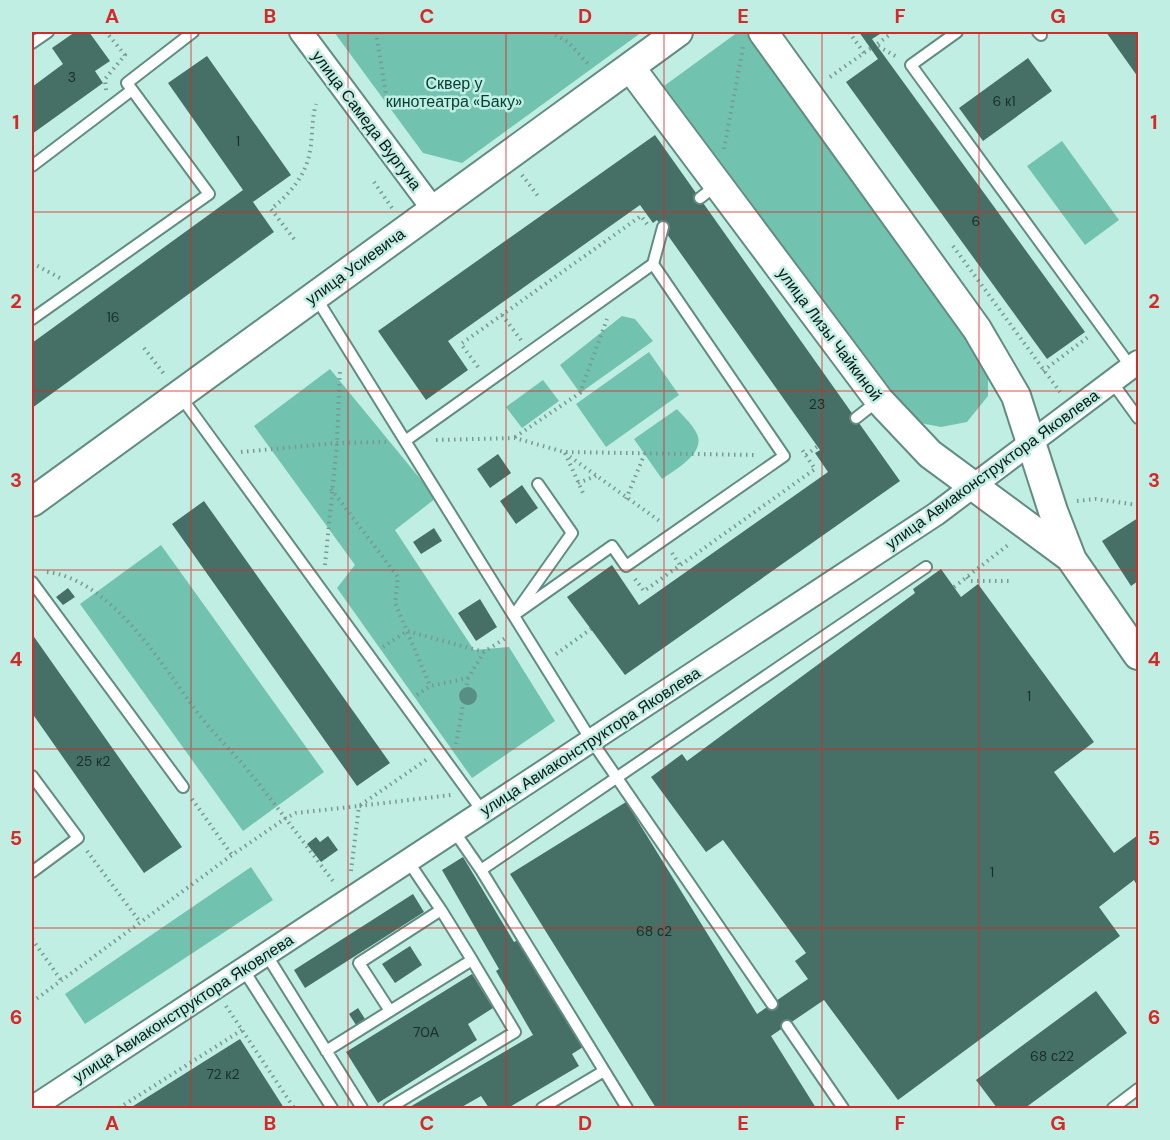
<svg xmlns="http://www.w3.org/2000/svg" width="1170" height="1140" viewBox="0 0 1170 1140" font-family="'DM Sans',sans-serif">
<style>
.green{fill:#72c2b0}
.building{fill:#466f65}
.lines{fill:none;stroke-linecap:round;stroke-linejoin:round}
.service-casing{stroke:#628c82;stroke-width:14}
.minor-casing{stroke:#628c82;stroke-width:26}
.tertiary-casing{stroke:#628c82;stroke-width:32}
.path{stroke:#779991;stroke-width:4;stroke-dasharray:1.5 4.5;stroke-linecap:butt}
.service{stroke:#fff;stroke-width:10}
.minor{stroke:#fff;stroke-width:22}
.tertiary{stroke:#fff;stroke-width:28}
.tree{fill:#588e84}
.grid{fill:none;stroke:#d62828;stroke-width:1.5;stroke-opacity:0.55}
.labels{text-anchor:middle;stroke-width:5;stroke-linejoin:round;paint-order:stroke}
.number-label{font-size:14px;fill:#182f2a}
.park-label{font-size:16px;fill:#034036;stroke:#c1eee3}
.street-label{font-size:16px;fill:#091a16;stroke:#c1eee3}
.neatline{fill:none;stroke:#d62828;stroke-width:2}
.grid-label{font-size:20px;text-anchor:middle;font-weight:bold;fill:#d62828}
</style>
<rect width="100%" height="100%" fill="#c1eee3"/>
<path class="green" d="M334,32H642L462,163L423,153Z
M738,32H746L988,367V396L967,422L941,427L915,422L664,86Z
M1062,141L1119,220L1085,245L1027,166Z
M622,316L635,319L653,341L580,393L560,365Z
M649,352L679,395L606,447L576,404Z
M330,369L436,498L395,530L474,650L509,647L555,721L472,778L337,588L355,565L254,426Z
M543,380L559,401L522,428L506,407Z
M677,409C683,416 691,423 696,432C708,452 675,470 662,479L634,439Z
M161,545L324,772L243,831L80,604Z
M251,867L273,900L85,1024L65,994Z"/>
<path class="building" d="M75,32H89L110,61L95,71L103,83L32,134V87L63,64L52,48Z
M859,32H883L872,39L1085,332L1047,359L846,82L878,59Z
M1106,32H1138V77Z
M207,56L291,175L253,202L274,232L32,408V343L243,190L168,83Z
M1028,58L1052,91L983,141L959,108Z
M655,135L900,481L625,675L567,597L612,565L639,605L828,472L815,453L820,450L657,220L653,223L640,205L448,341L468,370L426,400L378,331Z
M498,454L511,473L490,488L477,469Z
M522,485L538,508L516,524L500,501Z
M204,501L390,763L357,786L172,524Z
M1138,518V581L1131,586L1102,541Z
M434,528L442,541L421,554L413,542Z
M941,569L961,597L978,584L1094,742L1054,772L1114,853L1138,835V887L1134,880L1099,907L1120,936L898,1100L824,1000L771,1036L816,1108H656L510,874L626,802L757,1014L808,979L795,961L806,953L723,840L706,852L651,777L682,754L687,761L915,593L913,589Z
M68,588L75,597L63,605L56,597Z
M480,599L497,627L476,641L458,613Z
M32,634L182,847L144,873L32,713Z
M328,836L338,850L321,862L307,844L316,837L320,842Z
M463,857L514,942L520,939L583,1047L572,1054L579,1066L508,1108H489L481,1096L460,1108H408L533,1035L496,971L499,969L442,870Z
M413,894L424,912L305,988L294,970Z
M410,946L422,965L395,983L382,964Z
M472,974L493,1008L468,1024L477,1040L378,1103L346,1052Z
M1096,991L1127,1033L1025,1108H997L976,1080Z
M358,1008L365,1019L356,1025L349,1014Z
M240,1039L284,1108H130Z"/>
<g class="lines">
<defs>
<path id="service" d="M957,32L911,65L1131,367
M1038,32L1041,35
M32,43L48,32
M32,166L132,90
M700,198L718,184
M653,264L663,227
M315,296L591,740L772,1004
M32,319L209,194L127,83L193,32
M1112,382L1138,418
M181,397L483,812
M856,418L879,400
M405,441L653,264L784,456L626,566L612,546L514,615
M32,582L183,787
M519,608L572,533L538,484
M32,776L78,838L32,872
M454,831L481,870L627,1108
M408,861L441,910L359,963L390,1011L472,960L441,910
M481,870L926,567
M266,954L362,1108
M243,969L332,1108
M787,1026L843,1108
M326,1051L390,1011
M389,1108L515,1032L472,960
M542,1108L604,1071
M1113,1108L1138,1089"/>
<path id="minor" d="M301,32L433,209
M32,1108L936,514L1138,362"/>
<path id="tertiary" d="M763,32L977,329L1016,396L1053,511L1072,560L1138,655
M630,67L879,400L930,454L1071,558
M32,502L678,32"/>
</defs>
<use href="#service" class="service-casing"/>
<use href="#minor" class="minor-casing"/>
<use href="#tertiary" class="tertiary-casing"/>
<path class="path" d="M376,32L388,107
M550,32L568,42L590,66
M849,32L864,53
M893,32L876,45L897,57
M830,77L871,48
M106,90L105,79L125,55L106,32
M724,149L743,47
M522,175L538,196
M374,182L392,208
M294,239L271,209C290,194 306,175 310,151C313,135 311,122 316,104
M953,246L1060,392
M32,263L60,278
M502,315L521,340
M144,348L164,374
M478,367L461,344L641,216L647,224
M1043,371L1088,337
M515,437L580,393L607,319
M436,440L515,438L564,452L756,455
M241,452L337,443L386,442
M565,453L661,522
M565,453L583,493
M806,455L818,446
M578,483L596,476
M331,489L398,577L395,603L407,631L484,652
M626,499L645,453
M1077,501L1096,499L1138,505
M672,553L680,565
M325,565L337,443L340,369
M47,572C109,579 159,660 192,705C208,728 228,747 246,768C276,805 304,843 333,881
M967,577L970,581H1012
M635,579L644,591L815,469L801,448
M954,587L1008,545
M383,647L407,631L430,686
M556,654L591,629
M417,695L430,686L468,678L484,652L507,637
M456,744L468,678
M192,799L232,855
M87,851L140,922
M351,871L359,806L451,795
M32,939L61,980
M32,1002L232,855L286,818L296,813L359,806L426,760
M226,1006L294,1108
M119,1108L242,1030"/>
<use href="#service" class="service"/>
<use href="#minor" class="minor"/>
<use href="#tertiary" class="tertiary"/>
</g>
<circle class="tree" cx="468" cy="696" r="9"/>
<path class="grid" d="M191,32V1108M348,32V1108M506,32V1108M664,32V1108M822,32V1108M979,32V1108M32,212H1138M32,391H1138M32,570H1138M32,749H1138M32,928H1138"/>
<g class="labels">
<g class="number-label">
<text x="72" y="82">3</text>
<text x="1004" y="106">6 к1</text>
<text x="238" y="146">1</text>
<text x="976" y="226">6</text>
<text x="113" y="322">16</text>
<text x="817" y="409">23</text>
<text x="1029" y="701">1</text>
<text x="93" y="766">25 к2</text>
<text x="992" y="877">1</text>
<text x="654" y="936">68 с2</text>
<text x="426" y="1037">70А</text>
<text x="1052" y="1061">68 с22</text>
<text x="223" y="1079">72 к2</text>
</g>
<g class="park-label">
<text x="454" y="89">Сквер у<tspan x="454" dy="18">кинотеатра «Баку»</tspan></text>
</g>
<g class="street-label">
<text transform="translate(367 120) rotate(53)" y="6">улица Самеда Вургуна</text>
<text transform="translate(355 266) rotate(-36)" y="6">улица Усиевича</text>
<text transform="translate(830 334) rotate(53)" y="6">улица Лизы Чайкиной</text>
<text transform="translate(992 469) rotate(-36)" y="6">улица Авиаконструктора Яковлева</text>
<text transform="translate(590 741) rotate(-33)" y="6">улица Авиаконструктора Яковлева</text>
<text transform="translate(183 1008) rotate(-33)" y="6">улица Авиаконструктора Яковлева</text>
</g>
</g>
<rect width="1170" height="1140" fill="none" stroke="#c1eee3" stroke-width="66"/>
<rect x="33" y="33" width="1104" height="1074" class="neatline"/>
<g class="grid-label">
<text x="112" y="23">A</text>
<text x="270" y="23">B</text>
<text x="427" y="23">C</text>
<text x="585" y="23">D</text>
<text x="743" y="23">E</text>
<text x="900" y="23">F</text>
<text x="1058" y="23">G</text>
<text x="16" y="129">1</text>
<text x="1154" y="129">1</text>
<text x="16" y="308">2</text>
<text x="1154" y="308">2</text>
<text x="16" y="487">3</text>
<text x="1154" y="487">3</text>
<text x="16" y="666">4</text>
<text x="1154" y="666">4</text>
<text x="16" y="845">5</text>
<text x="1154" y="845">5</text>
<text x="16" y="1024">6</text>
<text x="1154" y="1024">6</text>
<text x="112" y="1130">A</text>
<text x="270" y="1130">B</text>
<text x="427" y="1130">C</text>
<text x="585" y="1130">D</text>
<text x="743" y="1130">E</text>
<text x="900" y="1130">F</text>
<text x="1058" y="1130">G</text>
</g>
</svg>
